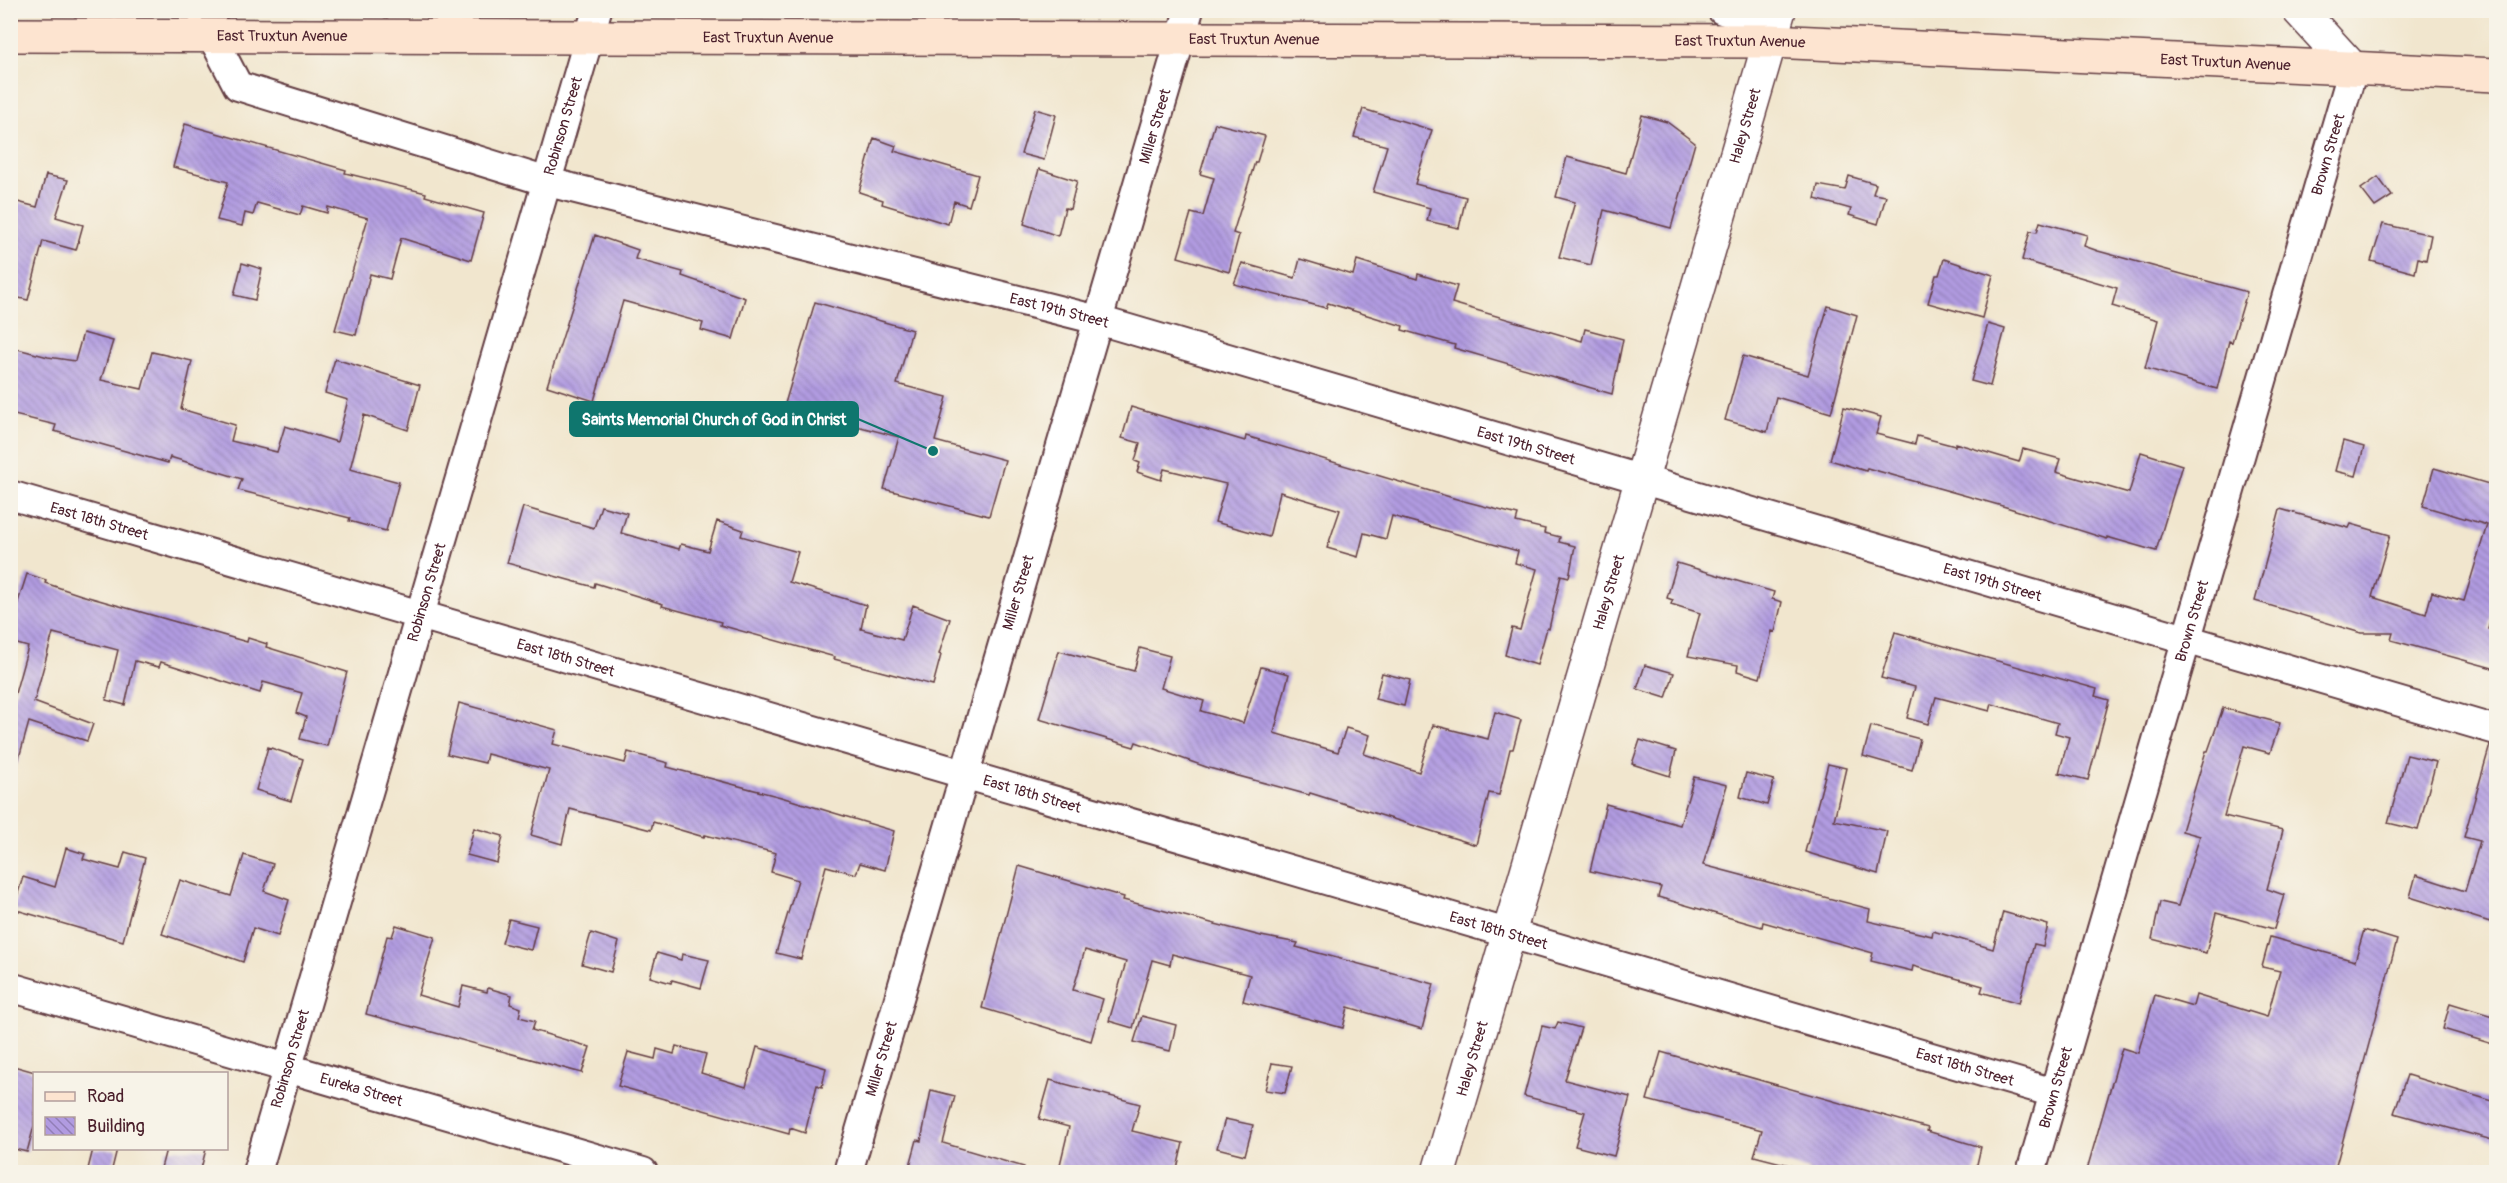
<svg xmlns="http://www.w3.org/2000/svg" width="2507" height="1183" viewBox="0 0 2507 1183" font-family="Pangolin,sans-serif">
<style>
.building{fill:url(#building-back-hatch)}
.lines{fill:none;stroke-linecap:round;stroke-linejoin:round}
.minor-casing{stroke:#633d43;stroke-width:32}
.tertiary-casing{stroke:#633d43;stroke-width:36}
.secondary-casing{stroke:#633d43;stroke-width:36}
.minor{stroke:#fff;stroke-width:28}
.tertiary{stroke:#fff;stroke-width:33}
.secondary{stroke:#fde4d0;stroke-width:33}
.labels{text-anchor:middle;stroke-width:4.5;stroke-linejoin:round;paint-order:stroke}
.street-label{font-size:15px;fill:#4a1f2b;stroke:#f7f3e8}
.leader{fill:none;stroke:#0f766e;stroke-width:2}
.callout-dot{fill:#0f766e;stroke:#f7f3e8;stroke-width:2}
.callout{fill:#0f766e;stroke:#0f766e;stroke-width:2}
.callout-label{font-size:16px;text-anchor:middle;font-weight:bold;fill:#fff}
</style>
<defs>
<pattern id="building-back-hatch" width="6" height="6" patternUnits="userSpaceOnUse" patternTransform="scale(1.5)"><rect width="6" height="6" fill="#b19be1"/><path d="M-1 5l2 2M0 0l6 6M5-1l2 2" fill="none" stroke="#927eb7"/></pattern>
</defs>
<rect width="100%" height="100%" fill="#f7f3e8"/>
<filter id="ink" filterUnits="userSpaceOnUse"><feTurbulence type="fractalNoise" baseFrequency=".0167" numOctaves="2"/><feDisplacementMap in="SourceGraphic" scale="12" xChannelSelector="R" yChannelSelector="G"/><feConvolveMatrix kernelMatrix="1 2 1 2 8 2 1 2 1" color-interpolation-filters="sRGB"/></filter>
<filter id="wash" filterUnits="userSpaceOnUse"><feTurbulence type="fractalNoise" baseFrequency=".008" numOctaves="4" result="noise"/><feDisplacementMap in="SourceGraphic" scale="24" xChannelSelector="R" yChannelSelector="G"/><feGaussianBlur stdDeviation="1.35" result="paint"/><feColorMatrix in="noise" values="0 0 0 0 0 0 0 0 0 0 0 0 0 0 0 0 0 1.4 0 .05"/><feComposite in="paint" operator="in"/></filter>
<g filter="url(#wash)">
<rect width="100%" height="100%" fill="#f1e6ce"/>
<g id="blocks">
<path class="building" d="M1035,109L1056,115L1044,160L1021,154Z
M1363,109L1432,130L1415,184L1466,197L1459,228L1427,221L1430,208L1373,192L1387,146L1354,137Z
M1642,115L1667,122L1695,143L1671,228L1604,210L1591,265L1559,257L1575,202L1556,197L1567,157L1626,173Z
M1215,123L1265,136L1257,162H1255L1233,233L1239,235L1229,272L1178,257L1191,213L1203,216L1214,178L1200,174Z
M185,124L346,170L345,173L426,193L425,196L484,213L471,260L401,238L390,279L370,274L356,335L335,330L368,218L328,207L327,213L303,206L300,215L257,203L253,215L245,213L242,226L217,220L228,182L173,167Z
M874,138L896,146L894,151L978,175L969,206L954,201L948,224L882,204L883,200L859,192Z
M1039,169L1077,181L1070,209L1065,208L1058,236L1024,224Z
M46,175L68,180L56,217L83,225L76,250L43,241L28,300L10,296V200L37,207Z
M1849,176L1876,184L1873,194L1886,196L1878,224L1849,215L1851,209L1815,199L1818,185L1845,190Z
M2378,177L2392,196L2375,207L2361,189Z
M2040,222L2087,235L2084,246L2098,251L2247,292L2232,342L2229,341L2217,389L2145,368L2158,320L2112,306L2117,288L2022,260L2030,231L2037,232Z
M2383,224L2431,235L2426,260L2418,258L2415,273L2371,261Z
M595,235L638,250L635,259L683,272L682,276L745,298L733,339L701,330L703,323L623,301L594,401L547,386Z
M1300,259L1353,275L1357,260L1417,279L1418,274L1457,286L1452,303L1582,341L1585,329L1623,339L1612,394L1454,348L1455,345L1402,330L1403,326L1328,303L1326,308L1234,284L1242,263L1295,278Z
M1944,259L1993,275L1982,318L1928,303L1936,275H1939Z
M242,263L262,269L255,300L234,295Z
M815,302L912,330L897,384L947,397L935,441L1005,460L989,516L884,489L899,437L784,407Z
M1828,306L1857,315L1831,413L1776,397L1767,432L1725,420L1743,356L1808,375Z
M1988,324L2005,329L1990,386L1971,381Z
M83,333L113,341L101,380L142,389L152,352L192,361L181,409L235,425L231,441L277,452L285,426L337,442L348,400L325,393L335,359L420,385L408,430L364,415L350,469L399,482L386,531L360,524L349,521L350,518L238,490L242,479L170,457L168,463L54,431L56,425L10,414V347L48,357L75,361Z
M1131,407L1245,441L1246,436L1460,500L1518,515L1516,522L1545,529L1544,533L1560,537L1559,542L1575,546L1569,577L1561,575L1549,629L1547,628L1537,665L1505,655L1512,628L1520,630L1537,569L1515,563L1518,551L1392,516L1386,539L1364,533L1358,557L1327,548L1340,510L1280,492L1269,537L1215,522L1226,484L1164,469L1161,480L1137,472L1140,463L1135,461L1140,443L1122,438Z
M1844,407L1881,417L1876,434L1915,444L1917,436L1955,446V443L2019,462L2023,449L2060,459L2056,472L2129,493L2141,452L2182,465L2156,551L2107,537V539L2006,507L1867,468L1866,471L1830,460Z
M2343,441L2364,447L2356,476L2335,471Z
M2434,468L2496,486V600L2488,629L2496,631V669L2391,640L2393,633H2361L2255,601L2280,509L2349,528L2351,524L2390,535L2372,597L2426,614L2432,592L2464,601L2487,525L2423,506Z
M601,506L627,513L621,533L679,549L681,544L708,551L717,521L743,530L741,536L798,552L789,582L866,605L861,629L902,640L913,605L950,619L939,654L941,655L933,685L834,659L835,657L720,625L721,622L662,606L663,604L595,583L594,587L507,563L523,507L594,528Z
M1677,563L1774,592L1772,599L1782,602L1775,632L1772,631L1760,678L1737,671L1738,665L1688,656L1700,613L1671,604L1673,600L1667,598Z
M27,574L46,580L45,583L81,595L247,642L248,638L267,644L266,647L347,672L327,746L300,739L306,717L296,713L302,693L263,682L260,693L161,662L159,667L135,661L125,705L106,700L118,650L53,633L34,702L93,724L87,741L29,722L17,765L10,764V696L14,697L28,647L10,642V627Z
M1895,632L2097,689L2095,696L2109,700L2088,780L2059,773L2069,737L2055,733L2058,723L1992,704L1990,711L1936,697L1928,724L1907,718L1915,687L1881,678Z
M1140,648L1170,656L1161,688L1204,701L1201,711L1243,723L1261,667L1289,674L1274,733L1338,752L1346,728L1370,735L1364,754L1419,772L1433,725L1488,739L1495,712L1521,720L1513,749H1510L1499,795L1489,793L1476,845L1310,793L1309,795L1209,768L1136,742L1134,747L1039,719L1059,651L1134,671Z
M1645,665L1674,673L1666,698L1637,689Z
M1382,673L1410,680L1404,706L1375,699Z
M459,703L557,730L553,744L625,763L628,752L668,763L667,767L781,797L894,831L885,870L860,863L856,874L826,866L801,959L776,953L798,880L771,872L776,853L705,835L704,837L653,822L651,830L570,809L562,844L531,835L549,770L487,754L485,763L447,754Z
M2223,708L2280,723L2270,753L2244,746L2224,816L2283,830L2267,889L2284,895L2274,929L2216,913L2206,953L2152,939L2160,902L2178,906L2200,836L2182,831L2206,751H2208Z
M1871,726L1920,739L1912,770L1863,756Z
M1640,740L1676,751L1670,776L1632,764Z
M2490,745L2496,746V901L2490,922L2410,897L2416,875L2465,891L2480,841L2464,837Z
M268,747L303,759L291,801L256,790Z
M2407,755L2436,762L2418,830L2388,823Z
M1828,764L1846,768L1834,820L1887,831L1878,874L1805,852Z
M1746,773L1774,780L1767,805L1740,797Z
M1694,777L1727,785L1703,865L1870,909L1868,921L1932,936L1933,931L1993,949L2003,912L2048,925L2043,946L2034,944L2019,1003L1981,992L1983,986L1913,966L1912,971L1871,961L1873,953L1763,922L1762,927L1713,913L1658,897L1661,887L1590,871L1606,804L1680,825Z
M474,828L503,836L497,863L467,855Z
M66,848L85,854L83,859L120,869L125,852L145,858L123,941L13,909L23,877L55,887Z
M244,855L273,864L264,891L289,900L278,936L253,928L243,962L162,934L180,880L231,896Z
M1019,866L1124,897L1123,900L1261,936L1298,943L1296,947L1434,984L1422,1029L1348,1007L1343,1028L1243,1001L1250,975L1172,954L1170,965L1152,960L1133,1028L1109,1021L1126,962L1085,950L1073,990L1103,999L1091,1041L982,1008Z
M509,919L537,926L531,950L502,943Z
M396,925L435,937L418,995L458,1007L463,986L487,992L488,988L512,995L510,1004L521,1008L519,1017L535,1021L532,1030L590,1047L582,1073L366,1014L387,936L392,937Z
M2364,930L2397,940L2334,1173H2086L2122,1048L2138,1053L2155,995L2193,1006L2196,995L2267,1017L2280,971L2262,967L2270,937L2355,961Z
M591,933L619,942L611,972L582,964Z
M657,953L681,960L682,954L709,960L701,988L672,980L671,983L650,977Z
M2450,1003L2496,1017V1045L2443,1029Z
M1142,1016L1176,1025L1170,1051L1134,1042Z
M1558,1022L1581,1028L1565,1080L1630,1097L1614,1156L1575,1146L1585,1112L1524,1096L1542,1026L1555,1029Z
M676,1046L706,1054L701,1073L746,1087L757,1047L826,1068L822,1087L817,1085L805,1133L790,1128L789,1134L618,1086L628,1052L655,1059L657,1049L674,1054Z
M1661,1052L1928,1128L1927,1131L1981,1147L1975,1173H1808L1809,1170L1754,1156L1762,1130L1647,1100Z
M1272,1063L1292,1066L1285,1093L1265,1090Z
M10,1065L35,1072L34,1126L27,1152L10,1148Z
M2407,1075L2496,1102V1141L2394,1113Z
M1050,1080L1140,1104L1132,1131L1183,1143L1176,1173H1058L1069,1127L1039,1119Z
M931,1090L955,1096L943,1143L1024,1167V1173H908L917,1140L921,1141Z
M1225,1119L1253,1125L1245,1155L1217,1148Z
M93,1149H117L111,1173H87Z
M166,1149H206L200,1173H177L161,1168Z"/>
</g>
</g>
<g filter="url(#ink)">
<use href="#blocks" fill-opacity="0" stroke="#633d43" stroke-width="1.5"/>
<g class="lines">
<defs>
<g id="minor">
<path d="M1722,10L1747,18L1771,41"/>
<path id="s1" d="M212,36L238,86L548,182L1098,320L2496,730"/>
<path id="s2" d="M10,495L2054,1093"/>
<path id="s3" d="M10,987L643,1172"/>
<path id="s4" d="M257,1172L597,10"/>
<path id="s5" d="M848,1172L1189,10"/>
<path id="s6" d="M2031,1172L2353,69"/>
</g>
<g id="tertiary">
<path d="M2299,10L2353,69"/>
<path id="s7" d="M1439,1172L1779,10"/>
</g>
<g id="secondary">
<path id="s8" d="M10,35L1771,41L2496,75"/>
</g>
</defs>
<use href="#minor" class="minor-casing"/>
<use href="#tertiary" class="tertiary-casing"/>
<use href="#secondary" class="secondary-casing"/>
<use href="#minor" class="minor"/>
<use href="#tertiary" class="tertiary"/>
<use href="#secondary" class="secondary"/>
</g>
</g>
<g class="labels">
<g class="street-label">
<text dy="5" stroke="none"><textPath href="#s8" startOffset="272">East Truxtun Avenue</textPath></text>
<text dy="5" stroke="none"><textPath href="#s8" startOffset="758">East Truxtun Avenue</textPath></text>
<text dy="5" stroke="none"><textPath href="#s8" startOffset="1244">East Truxtun Avenue</textPath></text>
<text dy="5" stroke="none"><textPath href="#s8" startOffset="1730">East Truxtun Avenue</textPath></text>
<text dy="5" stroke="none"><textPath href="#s8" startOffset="2216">East Truxtun Avenue</textPath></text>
<text dy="5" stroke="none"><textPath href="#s4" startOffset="1090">Robinson Street</textPath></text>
<text dy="5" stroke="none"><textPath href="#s5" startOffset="1090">Miller Street</textPath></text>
<text dy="5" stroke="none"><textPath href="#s7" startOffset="1090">Haley Street</textPath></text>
<text dy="5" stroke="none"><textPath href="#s6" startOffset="1060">Brown Street</textPath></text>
<text dy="5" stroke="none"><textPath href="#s1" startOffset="908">East 19th Street</textPath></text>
<text dy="5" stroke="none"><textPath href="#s1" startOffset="1394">East 19th Street</textPath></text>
<text dy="5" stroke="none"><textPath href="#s2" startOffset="93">East 18th Street</textPath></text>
<text dy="5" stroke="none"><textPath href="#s1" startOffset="1880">East 19th Street</textPath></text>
<text dy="5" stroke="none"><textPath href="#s4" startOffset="604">Robinson Street</textPath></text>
<text dy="5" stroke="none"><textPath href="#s5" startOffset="604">Miller Street</textPath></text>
<text dy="5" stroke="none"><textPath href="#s7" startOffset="604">Haley Street</textPath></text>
<text dy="5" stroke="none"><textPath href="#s6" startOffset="574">Brown Street</textPath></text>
<text dy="5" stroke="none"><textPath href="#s2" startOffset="579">East 18th Street</textPath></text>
<text dy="5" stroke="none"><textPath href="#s2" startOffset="1065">East 18th Street</textPath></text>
<text dy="5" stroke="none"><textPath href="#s2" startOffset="1551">East 18th Street</textPath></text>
<text dy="5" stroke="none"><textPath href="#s4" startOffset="118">Robinson Street</textPath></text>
<text dy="5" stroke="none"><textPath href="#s5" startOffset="118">Miller Street</textPath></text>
<text dy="5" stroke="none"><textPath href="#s7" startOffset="118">Haley Street</textPath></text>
<text dy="5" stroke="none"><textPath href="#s2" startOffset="2037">East 18th Street</textPath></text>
<text dy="5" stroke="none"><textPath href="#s6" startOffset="88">Brown Street</textPath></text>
<text dy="5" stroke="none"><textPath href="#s3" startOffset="366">Eureka Street</textPath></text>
</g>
</g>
<path class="leader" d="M933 451L858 419"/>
<circle class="callout-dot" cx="933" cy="451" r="6"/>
<rect class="callout" x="570" y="402" width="288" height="34" rx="6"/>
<g class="callout-label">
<text x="714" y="425">Saints Memorial Church of God in Christ</text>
</g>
<rect width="2507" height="1183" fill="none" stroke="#f7f3e8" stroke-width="36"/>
<rect x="33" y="1072" width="195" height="78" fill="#f7f3e8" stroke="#b29e9c" stroke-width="1.5"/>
<rect x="45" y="1092" width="30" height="9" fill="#fde4d0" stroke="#b29e9c" stroke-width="1.5"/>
<text x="87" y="1102" font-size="18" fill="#4a1f2b">Road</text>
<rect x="45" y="1117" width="30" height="18" fill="url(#building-back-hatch)" stroke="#b29e9c" stroke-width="1.5"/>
<text x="87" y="1132" font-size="18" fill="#4a1f2b">Building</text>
</svg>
